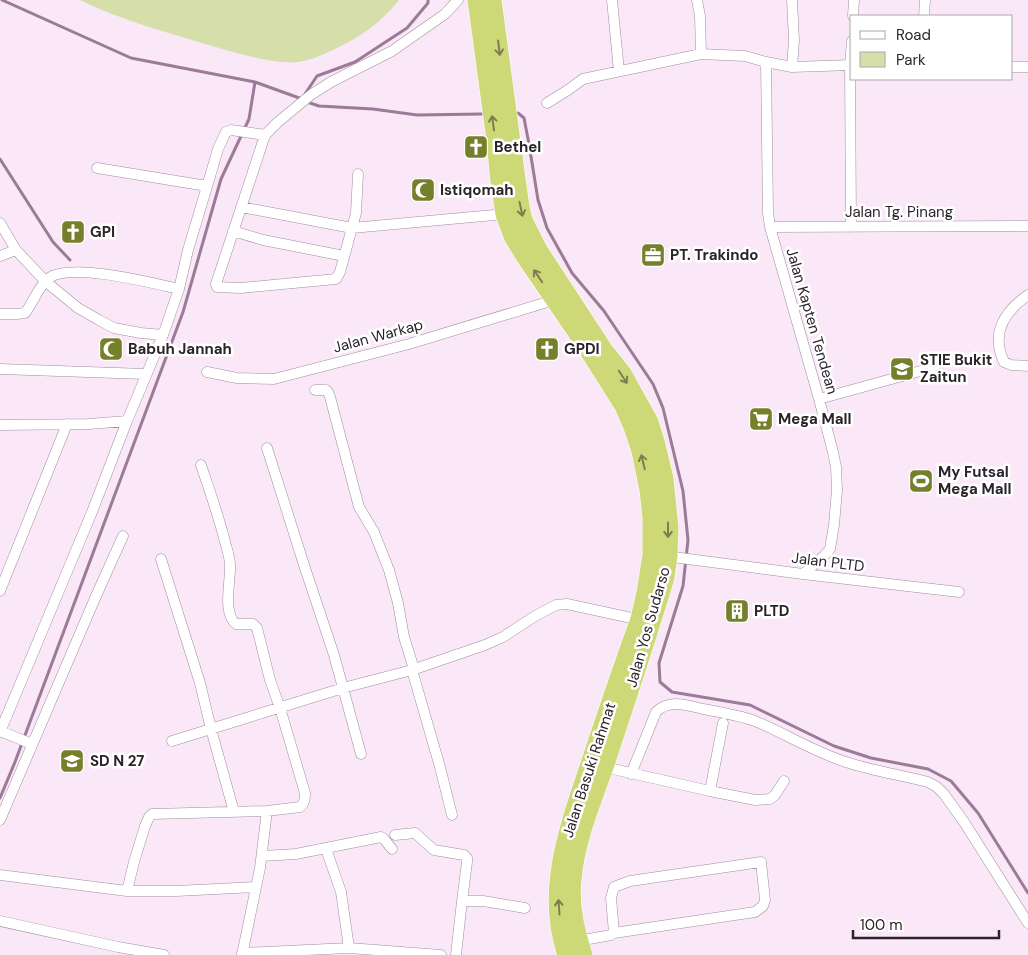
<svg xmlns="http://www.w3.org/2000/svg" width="1028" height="955" viewBox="0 0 1028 955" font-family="'DM Sans',sans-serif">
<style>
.green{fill:#d6dea9}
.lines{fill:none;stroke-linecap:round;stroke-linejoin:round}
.stream{stroke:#9b7b98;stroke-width:3}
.street-casing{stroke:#9e8e9c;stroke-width:11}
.highway-casing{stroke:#fff;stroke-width:20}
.street{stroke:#fff;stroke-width:10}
.highway{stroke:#cdd977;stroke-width:19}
.oneway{stroke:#7c7e50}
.labels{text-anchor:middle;stroke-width:5;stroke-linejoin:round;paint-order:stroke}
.poi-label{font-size:15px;font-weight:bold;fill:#2a2429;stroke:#fff;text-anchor:start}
.street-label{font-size:15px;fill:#2a2429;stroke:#fff}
</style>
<rect width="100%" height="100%" fill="#fae8f8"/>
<path class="green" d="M80,0H399C381,23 359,38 333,50C322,55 311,60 298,62C274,65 233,52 209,45C165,32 121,20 80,0Z"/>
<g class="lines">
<path class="stream" d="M2,0L131,58L255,82
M305,94L317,76L355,62L407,28L428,3V0
M307,102L319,106L373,109L417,115L482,114
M518,113L524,118L529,144L538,200L547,228L572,273L604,311L653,384L663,408L683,491L688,540L683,586L659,663L660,682L672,692L750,705L834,746L871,758L928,769L951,781L978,813L1028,893
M0,159L53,242L70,260
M0,798L15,762L183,312L221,179L249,119L255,82L302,99"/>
<defs>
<path id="street" d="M612,0L619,71
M697,0L700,16L701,54
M853,16L854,0
M924,16L925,0
M766,62L768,213L770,227L819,399L833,452L836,467L837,490L834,525L830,549L824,556L803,574
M792,67L794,40L792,0
M1012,67H1028
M547,103L568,90L583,79L701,54L745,56L766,62L792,67L852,65
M265,135L216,284L217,287L241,288L336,279L340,272L356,213L358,174
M97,168L207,186
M241,207L352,228L505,214
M0,223L16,250L45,281L78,308L99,320L114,328L141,333L163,335
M770,227L1028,226
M851,227L850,65L852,41
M233,231L263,240L344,256
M0,256L16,250
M1028,295C1005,311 990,333 1004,362L1011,365L1028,366
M0,314H16L25,313C33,303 39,285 49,278C71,262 152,283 179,289
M0,369L146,374
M207,372L237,378L274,379L409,344L554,300
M315,390H326L328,392L330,397L359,507L374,532L389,570L398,603L404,637L414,669
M819,399L935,367
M0,425L89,424L127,421L163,335L179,289L188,250L211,173L218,149L226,132L231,130L265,135L278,122L312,94L331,82L392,51L445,14L458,0
M267,448L304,565L334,655L361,754
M665,556L803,574L959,592
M161,559L200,683L211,729L234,812
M0,591L67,424
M412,670L440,767L452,815
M0,731L32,744
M0,732L92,512L127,421
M172,741L343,688L412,670L485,645L503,637L535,616L556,605L567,604L627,617L640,619
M604,767L710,791L755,800L770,799L775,795L784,781
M631,774L656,712C669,699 686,705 703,709C720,712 738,715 755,721C786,734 814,752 846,762C873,771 901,775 928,782L937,787L944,794L964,822L1028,923
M710,791L723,723
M0,820L96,596L123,536
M395,835L415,833L434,850L464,855L467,858V862L462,901
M326,849L341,892L349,948
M262,856L296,854L381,837L384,839L392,849
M0,875L127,891H176L256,887
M127,891L134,862L145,826L149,817L152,814L267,811L300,807C305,803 305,798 305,793L280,708L270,680L257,628L253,624H236C222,613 231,580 230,565C230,556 226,547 224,538C218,514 209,489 201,465
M0,921L118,947L164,955
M578,941L611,935L614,933L755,912L763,906L765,900L761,862L630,881L614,887L611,898L614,933
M242,953L349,948L441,955
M242,955L260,868L267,811
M456,955L462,901H483L525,908"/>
<path id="highway" d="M477,0L496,140L500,182L505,214L513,236L525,256L583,341L624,406L633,427L641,451L649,490L652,518V555L646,593L640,619C624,663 609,707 594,752C573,817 543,886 567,955
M492,0L517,186L520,207L523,220L538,250L604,351L623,375L649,422L655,441L664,479L669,527L668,556L665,577L660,594C642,652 623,710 604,767C591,804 575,841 572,880C569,905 575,931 583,955"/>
</defs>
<use href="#street" class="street-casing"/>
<use href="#highway" class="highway-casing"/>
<use href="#street" class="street"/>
<use href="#highway" class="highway"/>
</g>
<defs><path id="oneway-shaft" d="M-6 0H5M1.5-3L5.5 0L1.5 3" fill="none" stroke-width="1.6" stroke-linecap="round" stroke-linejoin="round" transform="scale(1.25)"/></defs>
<g class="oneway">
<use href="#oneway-shaft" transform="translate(499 48) rotate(83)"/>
<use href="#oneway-shaft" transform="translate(493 123) rotate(-98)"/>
<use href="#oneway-shaft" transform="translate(521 209) rotate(78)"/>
<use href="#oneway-shaft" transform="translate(538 276) rotate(-124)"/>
<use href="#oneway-shaft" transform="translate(623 377) rotate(57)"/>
<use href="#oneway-shaft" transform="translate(643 462) rotate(-104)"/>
<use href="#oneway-shaft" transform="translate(668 530) rotate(90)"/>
<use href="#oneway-shaft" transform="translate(559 907) rotate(-94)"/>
</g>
<defs>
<symbol id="church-square" viewBox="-11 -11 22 22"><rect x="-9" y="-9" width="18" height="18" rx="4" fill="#767f2a" stroke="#fff"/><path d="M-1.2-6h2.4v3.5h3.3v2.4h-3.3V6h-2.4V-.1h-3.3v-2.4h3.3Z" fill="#fff"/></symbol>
<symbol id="mosque-square" viewBox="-11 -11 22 22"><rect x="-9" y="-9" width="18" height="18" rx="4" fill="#767f2a" stroke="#fff"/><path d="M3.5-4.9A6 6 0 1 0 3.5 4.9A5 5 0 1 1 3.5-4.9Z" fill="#fff"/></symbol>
<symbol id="office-square" viewBox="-11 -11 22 22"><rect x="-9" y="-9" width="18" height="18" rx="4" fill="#767f2a" stroke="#fff"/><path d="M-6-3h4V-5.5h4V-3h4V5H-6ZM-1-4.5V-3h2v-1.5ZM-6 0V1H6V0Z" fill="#fff"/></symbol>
<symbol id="university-square" viewBox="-11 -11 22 22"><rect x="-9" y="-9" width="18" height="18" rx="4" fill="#767f2a" stroke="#fff"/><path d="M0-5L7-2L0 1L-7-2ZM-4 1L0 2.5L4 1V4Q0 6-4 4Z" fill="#fff"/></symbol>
<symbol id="supermarket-square" viewBox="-11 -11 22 22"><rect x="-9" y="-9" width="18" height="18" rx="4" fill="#767f2a" stroke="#fff"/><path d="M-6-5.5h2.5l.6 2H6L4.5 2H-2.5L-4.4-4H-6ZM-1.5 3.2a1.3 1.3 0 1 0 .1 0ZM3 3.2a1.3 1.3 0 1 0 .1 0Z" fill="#fff"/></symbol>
<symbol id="stadium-square" viewBox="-11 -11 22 22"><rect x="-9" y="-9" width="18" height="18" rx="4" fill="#767f2a" stroke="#fff"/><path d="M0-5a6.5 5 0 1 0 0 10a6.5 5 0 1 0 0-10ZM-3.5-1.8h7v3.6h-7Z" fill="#fff"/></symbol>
<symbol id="building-square" viewBox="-11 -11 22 22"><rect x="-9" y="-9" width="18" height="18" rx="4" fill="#767f2a" stroke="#fff"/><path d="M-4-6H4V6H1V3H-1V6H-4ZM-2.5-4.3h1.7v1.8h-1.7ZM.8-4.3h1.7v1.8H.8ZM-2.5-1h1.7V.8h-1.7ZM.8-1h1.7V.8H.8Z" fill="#fff"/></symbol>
<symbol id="school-square" viewBox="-11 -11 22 22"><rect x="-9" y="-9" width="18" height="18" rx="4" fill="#767f2a" stroke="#fff"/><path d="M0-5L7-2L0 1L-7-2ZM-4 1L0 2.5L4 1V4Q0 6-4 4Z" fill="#fff"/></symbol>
</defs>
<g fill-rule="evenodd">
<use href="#church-square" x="462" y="133" width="28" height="28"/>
<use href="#mosque-square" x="409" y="176" width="28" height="28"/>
<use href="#church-square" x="59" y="218" width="28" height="28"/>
<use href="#office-square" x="639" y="241" width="28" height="28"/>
<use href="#mosque-square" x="97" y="335" width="28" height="28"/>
<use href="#church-square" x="533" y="335" width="28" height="28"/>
<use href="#university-square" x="888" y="355" width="28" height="28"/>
<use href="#supermarket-square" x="747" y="405" width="28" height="28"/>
<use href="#stadium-square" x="907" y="467" width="28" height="28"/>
<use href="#building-square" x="723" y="597" width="28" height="28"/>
<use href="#school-square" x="58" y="747" width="28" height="28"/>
</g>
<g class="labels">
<g class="poi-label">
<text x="494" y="152">Bethel</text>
<text x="440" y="195">Istiqomah</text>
<text x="90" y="237">GPI</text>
<text x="670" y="260">PT. Trakindo</text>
<text x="128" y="354">Babuh Jannah</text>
<text x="564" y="354">GPDI</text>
<text x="920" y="365">STIE Bukit<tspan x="920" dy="17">Zaitun</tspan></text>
<text x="778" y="424">Mega Mall</text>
<text x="938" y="477">My Futsal<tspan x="938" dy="17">Mega Mall</tspan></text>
<text x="754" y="616">PLTD</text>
<text x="90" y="766">SD N 27</text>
</g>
<g class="street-label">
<text x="899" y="217">Jalan Tg. Pinang</text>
<text transform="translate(812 321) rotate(74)" y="5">Jalan Kapten Tendean</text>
<text transform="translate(378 336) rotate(-15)" y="5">Jalan Warkap</text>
<text transform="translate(828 562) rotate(7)" y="5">Jalan PLTD</text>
<text transform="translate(648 627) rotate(-74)" y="5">Jalan Yos Sudarso</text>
<text transform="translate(589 770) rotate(-72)" y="5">Jalan Basuki Rahmat</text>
</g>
</g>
<rect x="850" y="15" width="162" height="65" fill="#ffffff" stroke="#aaa7a9"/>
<rect x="860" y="31" width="25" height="8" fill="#ffffff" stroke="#aaa7a9"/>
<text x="896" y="40" font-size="15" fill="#2a2429">Road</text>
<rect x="860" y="52" width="25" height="15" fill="#d6dea9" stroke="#aaa7a9"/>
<text x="896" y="65" font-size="15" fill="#2a2429">Park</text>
<path d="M853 930v8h146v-8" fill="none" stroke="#2a2429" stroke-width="2.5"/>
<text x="860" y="930" font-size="15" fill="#2a2429" stroke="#ffffff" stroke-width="4" paint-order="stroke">100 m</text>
</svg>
